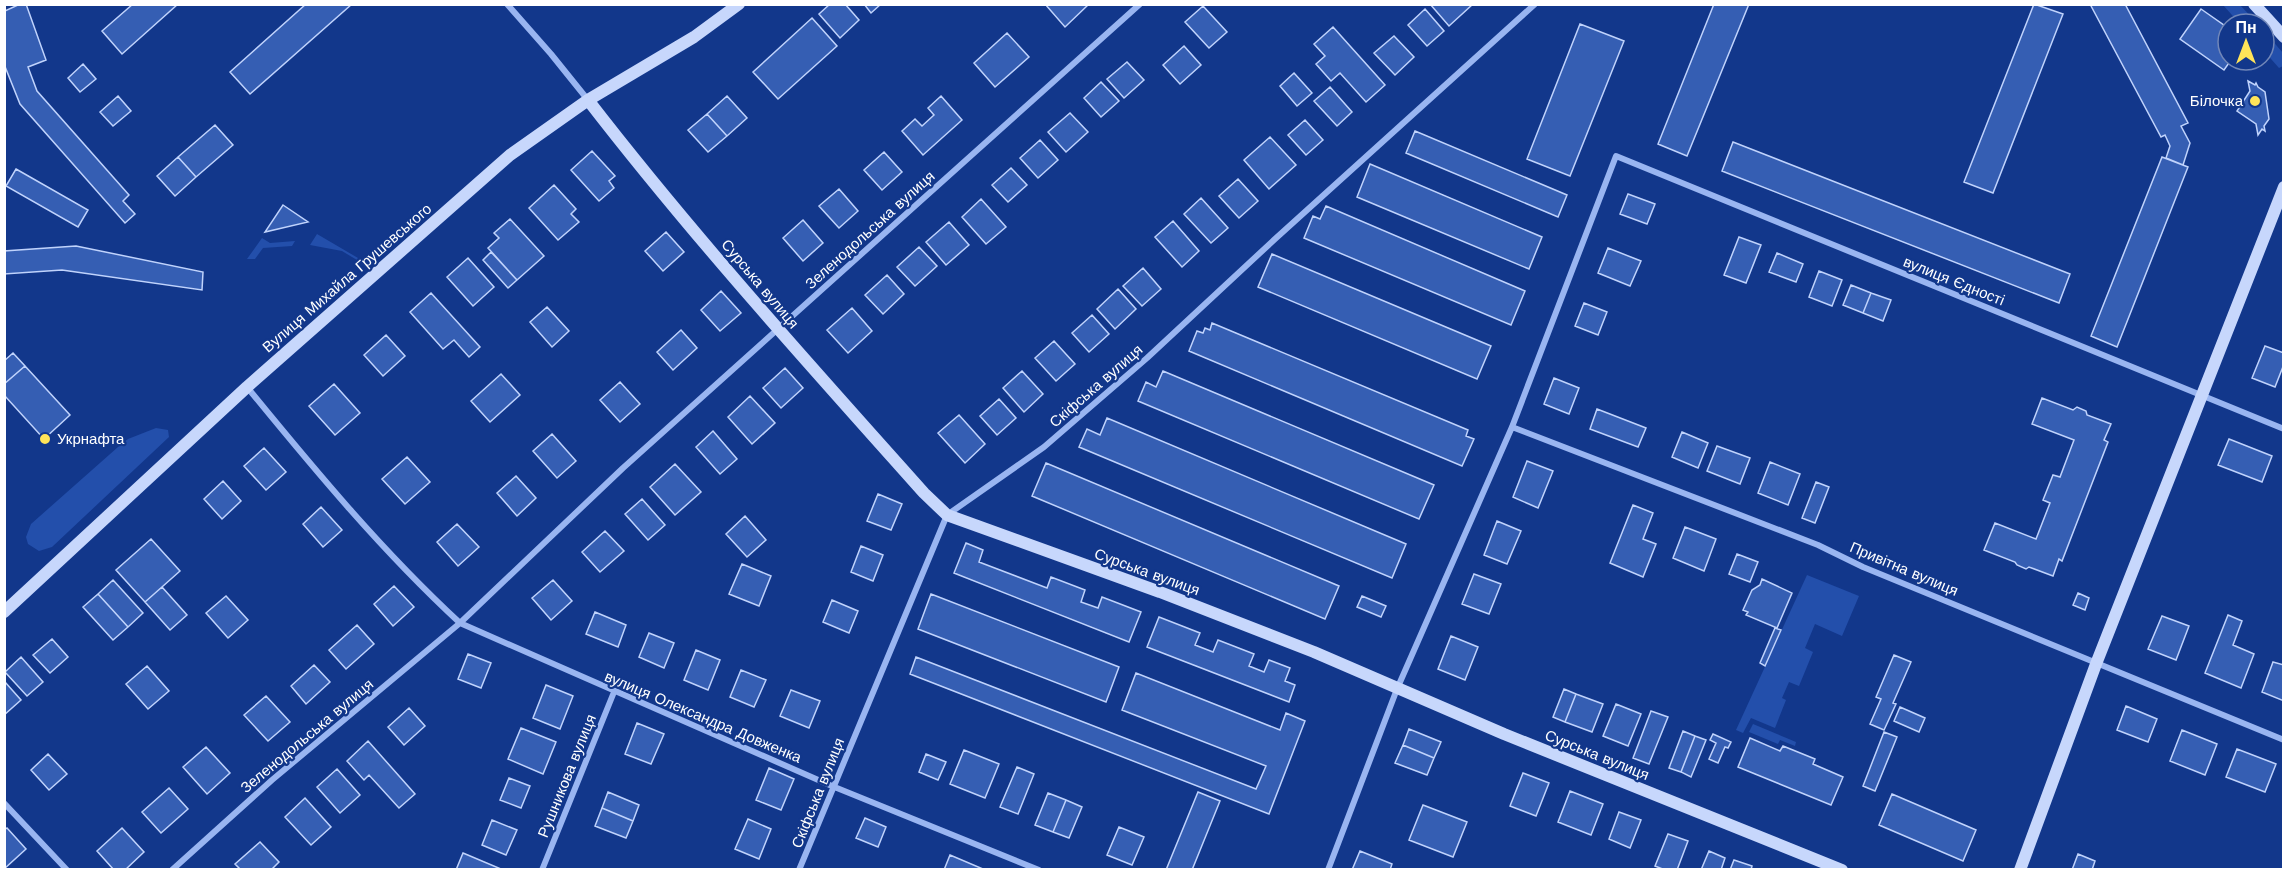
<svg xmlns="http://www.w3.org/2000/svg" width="2288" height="874" viewBox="0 0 2288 874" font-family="'Work Sans',sans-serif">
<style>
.green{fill:#234fab}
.building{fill:#355eb3;stroke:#c0d3fc;stroke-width:1.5}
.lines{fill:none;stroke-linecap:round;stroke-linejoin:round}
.street{stroke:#99b5f1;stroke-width:6}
.secondary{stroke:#c7d7fc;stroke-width:12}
.poi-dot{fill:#ffe459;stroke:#12378b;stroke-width:2}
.labels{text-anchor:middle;stroke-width:4.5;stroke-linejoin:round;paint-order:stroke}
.poi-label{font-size:15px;fill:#fff;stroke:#12378b;text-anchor:end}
.street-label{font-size:15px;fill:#fff;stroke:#12378b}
</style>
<rect width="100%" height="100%" fill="#12378b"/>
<path class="green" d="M2223,5H2240L2258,24H2240Z
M2264,31L2283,53V66L2279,68L2264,51Z
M317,234L358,258L357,260L342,251L310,245Z
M262,238L270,243L295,241L292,246L263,248L255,259H247Z
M156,428L168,430L169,437L52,547L39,551L28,544L26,537L31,524L118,447L128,439Z
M1807,575L1859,596L1842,636L1815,624L1805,648L1813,652L1799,686L1789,682L1782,698L1786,700L1775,728L1751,718L1743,733L1736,730Z
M1753,724L1796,742L1795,746L1780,740L1778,744L1749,732Z"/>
<path class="building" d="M20,4H26L46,60L28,67L37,91L129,195L123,201L135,214L125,223L20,104L4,64V8L5,11Z
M133,4H178L122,54L102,31Z
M306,4H352L250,94L230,72Z
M830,4H845L859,20L840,38L819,14Z
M864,4H881L871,13Z
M1045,4H1089L1065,27Z
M1430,4H1473L1449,26Z
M1714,4H1749L1687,156L1658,144Z
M2034,4L2063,14L1993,193L1964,182Z
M2090,4H2125L2188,123L2181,126L2190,143L2183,165L2166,158L2170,146L2165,135L2161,137Z
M1203,6L1227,32L1209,48L1185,22Z
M1425,9L1444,31L1427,46L1408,25Z
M2201,9L2228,28V60H2231L2224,70L2180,39Z
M812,18L837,46L778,99L753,72Z
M1580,24L1624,41L1570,176L1527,159Z
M1333,27L1385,85L1366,102L1340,73L1331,81L1316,64L1325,56L1314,44Z
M1007,33L1029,57L995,87L974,63Z
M1394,36L1414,57L1395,75L1374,53Z
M1184,46L1201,65L1180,84L1163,65Z
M1127,62L1144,80L1124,98L1107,79Z
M83,64L96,79L80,92L68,78Z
M1294,73L1312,93L1297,106L1280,86Z
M2248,81L2255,85L2256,83L2258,87L2265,92L2269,119L2264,126L2265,131L2262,129L2258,135L2256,124L2237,111L2250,91Z
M1101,82L1119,101L1101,117L1084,98Z
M1330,87L1352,112L1337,126L1314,101Z
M118,96L131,111L113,126L100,112Z
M727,96L747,118L727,136L707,114Z
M941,96L962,120L923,155L902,131L915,119L922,126L934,115L928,108Z
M1070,113L1088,132L1066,152L1048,132Z
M707,114L727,136L708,152L688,130Z
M1305,120L1323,140L1306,155L1288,135Z
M215,125L233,145L196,177L178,157Z
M1415,131L1567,195L1558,217L1406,153Z
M1270,137L1296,165L1269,189L1244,160Z
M1040,140L1058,160L1038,178L1020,158Z
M1733,142L2070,274L2059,303L1722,171Z
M592,151L615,176L609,181L614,188L599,201L571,170Z
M884,152L902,172L882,190L864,170Z
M178,157L196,177L175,196L157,176Z
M2162,157L2188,167L2117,347L2091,336Z
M1370,164L1542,237L1529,269L1357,197Z
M1011,168L1027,185L1008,202L992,185Z
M16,169L88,210L78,227L6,186Z
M1238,179L1258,201L1239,218L1219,196Z
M554,185L576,209L571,214L579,222L558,240L529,208Z
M839,189L858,211L839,228L819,206Z
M1628,194L1655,204L1647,224L1620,214Z
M1201,198L1228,228L1211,243L1184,214Z
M981,199L1006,227L986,244L962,217Z
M283,205L308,222L265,232Z
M1326,206L1525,291L1511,325L1304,238L1313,216L1320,219Z
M510,219L544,256L517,280L488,248L499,238L494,233Z
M803,220L823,243L803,261L783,238Z
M1173,221L1199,251L1182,267L1155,237Z
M949,222L969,245L946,265L926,242Z
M666,232L684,252L663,271L645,251Z
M1739,237L1761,245L1746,283L1724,275Z
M76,246L203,272L202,290L62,270L4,274V251Z
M919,247L937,266L915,286L897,267Z
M1608,248L1641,261L1630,286L1598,273Z
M491,252L517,280L508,288L483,260Z
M1777,253L1803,264L1796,282L1769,272Z
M1272,254L1491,346L1477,379L1258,287Z
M468,258L494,287L473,306L447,277Z
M1143,268L1161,289L1142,306L1123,286Z
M1819,271L1842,280L1832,306L1809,297Z
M887,275L904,294L883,314L865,295Z
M1851,285L1871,293L1863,313L1843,305Z
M1118,289L1136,309L1115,329L1097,309Z
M721,291L741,313L720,331L701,310Z
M431,293L480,347L469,357L454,340L443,349L410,312Z
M1871,293L1891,300L1883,321L1863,313Z
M1584,303L1607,312L1598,335L1575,326Z
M547,307L569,331L552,347L530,322Z
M852,308L872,331L848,353L827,330Z
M1092,315L1109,334L1089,352L1072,333Z
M1212,323L1468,430L1466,436L1474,439L1462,466L1189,351L1197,331L1203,333L1205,328L1210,330Z
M681,330L697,348L673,370L657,352Z
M386,335L405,356L383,376L364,355Z
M1054,341L1075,364L1056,381L1035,358Z
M2265,346L2284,353V364L2275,387L2252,378Z
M13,353L25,366L4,384V361Z
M25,366L70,415L44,439L4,395V384Z
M785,368L803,388L781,408L763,388Z
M1022,371L1043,394L1024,412L1003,388Z
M1163,371L1434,485L1419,519L1138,401L1146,382L1156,387Z
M501,374L520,395L490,422L471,401Z
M1554,378L1579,388L1569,414L1544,404Z
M620,382L640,404L620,422L600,400Z
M334,384L360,413L335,435L309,406Z
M750,396L775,423L752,444L728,417Z
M2042,398L2073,410L2077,407L2086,411L2087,415L2111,424L2104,440L2108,442L2062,561L2059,559L2053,576L2029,567L2026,569L2017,565L2015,562L1984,550L1995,523L2036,539L2050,503L2043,500L2053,475L2060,477L2074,440L2032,424Z
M999,399L1016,418L997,435L980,416Z
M1597,409L1646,428L1638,447L1590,429Z
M959,415L985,444L965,463L938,433Z
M1107,418L1406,544L1392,578L1079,447L1087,429L1100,435Z
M713,431L737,459L720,474L696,447Z
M1682,432L1708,443L1698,468L1672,457Z
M552,434L576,461L557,478L533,451Z
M2229,439L2272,456L2262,482L2218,465Z
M1717,446L1750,458L1740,484L1707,471Z
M264,448L286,472L266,490L244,466Z
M407,457L430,482L405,504L382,479Z
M1527,461L1553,471L1538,508L1513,497Z
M1770,462L1800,474L1788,505L1758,493Z
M1046,463L1339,586L1325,619L1032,496Z
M675,464L701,492L675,515L650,487Z
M516,476L536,498L517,516L497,493Z
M223,481L241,501L222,519L204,499Z
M1816,482L1829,487L1815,523L1802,518Z
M878,494L902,504L891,530L867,521Z
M642,499L665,525L648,540L625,514Z
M1633,505L1653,513L1643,539L1656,544L1643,577L1610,563Z
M321,507L342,530L323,547L303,524Z
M745,516L766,540L747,557L726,534Z
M1497,521L1521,531L1507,564L1484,555Z
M457,524L479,547L458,566L437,542Z
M1685,527L1716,539L1704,571L1673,558Z
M605,531L624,551L600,572L582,552Z
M151,539L180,571L145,602L116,570Z
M966,543L983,550L979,562L1047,588L1051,577L1085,590L1081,602L1098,608L1102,597L1141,612L1129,642L954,573Z
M861,546L883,555L873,581L851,572Z
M1737,554L1758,562L1750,582L1729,574Z
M742,564L771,576L759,606L729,594Z
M1474,574L1501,584L1489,614L1462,604Z
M1762,579L1792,593L1777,628L1746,615L1748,612L1743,610L1752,590L1760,585Z
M113,580L143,613L128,627L98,594Z
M553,580L572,601L551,620L532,598Z
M394,586L414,607L393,626L374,604Z
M162,587L187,615L170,630L145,602Z
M2078,593L2089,598L2085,610L2073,605Z
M98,594L128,627L113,640L83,607Z
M931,594L1119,667L1106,702L918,629Z
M226,596L248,620L228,638L206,613Z
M1362,596L1386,606L1381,617L1357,607Z
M832,600L858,611L849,633L823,622Z
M595,612L626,625L618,647L586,634Z
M2228,615L2242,621L2233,645L2254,654L2241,688L2205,673Z
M2162,616L2189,626L2176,660L2148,649Z
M1159,617L1200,633L1195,645L1213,652L1218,640L1254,654L1249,666L1264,672L1269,660L1290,668L1285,681L1295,685L1289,702L1147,647Z
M357,625L374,644L346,669L329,650Z
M1775,628L1781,630L1765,666L1760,663Z
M649,633L674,643L664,668L639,657Z
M1451,636L1478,647L1465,680L1438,669Z
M52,639L68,657L50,673L33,655Z
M696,650L720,660L708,690L684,680Z
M468,654L491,663L481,688L458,679Z
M1894,655L1911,662L1893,703L1896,704L1884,730L1870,724L1881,699L1876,697Z
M21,657L43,682L27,696L5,672Z
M916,657L1256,789L1266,766L1122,710L1136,673L1280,730L1286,713L1305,721L1269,814L910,674Z
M2273,662L2284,665V701L2262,692Z
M314,665L330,682L306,704L291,686Z
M147,666L169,691L148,709L126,684Z
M741,670L766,680L754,707L730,697Z
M5,682L21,700L4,715V683Z
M546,685L573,696L560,729L533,718Z
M1564,689L1576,694L1565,722L1553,717Z
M791,690L820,701L809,728L780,716Z
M1576,694L1603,704L1592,732L1565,722Z
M266,696L290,722L268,741L244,715Z
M1616,704L1641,714L1628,746L1603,736Z
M2126,706L2157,719L2148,742L2117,730Z
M1900,707L1925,718L1919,732L1894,721Z
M409,708L425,726L404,745L388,727Z
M1651,711L1668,717L1649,764L1633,758Z
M637,723L664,734L651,764L625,754Z
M521,728L556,742L543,774L508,759Z
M1409,729L1441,742L1434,758L1403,745Z
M2182,730L2217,744L2205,775L2170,761Z
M1683,731L1695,736L1681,772L1669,768Z
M1884,732L1897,737L1875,791L1863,786Z
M1713,734L1731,742L1728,748L1725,747L1718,763L1709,759L1716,743L1710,740Z
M1695,736L1706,740L1691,777L1681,772Z
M1750,738L1780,751L1783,746L1815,759L1813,764L1843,777L1831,805L1738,767Z
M368,741L415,794L399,808L369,775L364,780L347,761Z
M1403,745L1434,758L1427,775L1395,763Z
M206,747L230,773L207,794L183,767Z
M2237,749L2276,764L2265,792L2226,777Z
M964,750L999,764L985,798L950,784Z
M48,754L67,774L49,790L31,770Z
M926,754L946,762L938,780L919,772Z
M1017,767L1034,774L1018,814L1000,807Z
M769,768L794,779L781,810L756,800Z
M337,769L360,795L340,813L317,787Z
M1523,773L1549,783L1536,816L1510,806Z
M509,778L530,786L521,808L500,800Z
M169,788L188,809L161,833L142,812Z
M1570,791L1603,804L1591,835L1558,822Z
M608,792L639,805L633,821L602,808Z
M1198,792L1220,801L1192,870H1166Z
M1048,793L1066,800L1053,832L1035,825Z
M1892,794L1976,830L1963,861L1879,825Z
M305,798L331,827L311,845L285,817Z
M1066,800L1082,807L1069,838L1053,832Z
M1423,805L1467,822L1453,857L1409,840Z
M602,808L633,821L626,838L595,826Z
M1619,812L1641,820L1630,848L1609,839Z
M865,818L886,827L878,847L856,838Z
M748,819L771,829L759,859L735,849Z
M492,820L517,830L506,855L482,845Z
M1119,827L1144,837L1132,865L1107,855Z
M7,828L26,849L4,869V830Z
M122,828L144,852L125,870H114L97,851Z
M1668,834L1688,841L1677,870H1665L1655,866Z
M260,842L279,862L271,870H241L235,864Z
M1360,851L1392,864L1390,870H1352Z
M1709,851L1725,858L1721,870H1701Z
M463,853L501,869V870H456Z
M2078,854L2095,861L2092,870H2072Z
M950,855L983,869V870H944Z
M1734,860L1752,866L1751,870H1730Z"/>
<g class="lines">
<path class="street" d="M507,4L551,54L588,100
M247,387C314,469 382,551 460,623L832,786L1039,870
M1512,427L1818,545L1863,567L2284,740
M4,803L67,870
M172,870L272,780L460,623L623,468L1140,4
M542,870L614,692
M799,870L947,515L1044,447L1147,358L1275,239L1535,4
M1328,870L1397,689L1512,427L1616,156L2284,429"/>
<path class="secondary" d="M2254,4L2284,37
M588,100C693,236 809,364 924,493L947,515L1160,592L1314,652L1504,734L1842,870
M4,612L247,387L510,155L588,100L694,37L739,4
M2020,870L2096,664L2284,187"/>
</g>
<g class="poi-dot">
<circle cx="2255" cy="101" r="6"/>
<circle cx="45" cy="439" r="6"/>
</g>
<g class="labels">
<g class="poi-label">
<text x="2243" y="106">Білочка</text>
<text x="57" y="444" text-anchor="start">Укрнафта</text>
</g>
<g class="street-label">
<text transform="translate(870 230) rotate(-42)" y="5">Зеленодольська вулиця</text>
<text transform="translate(347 278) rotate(-41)" y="5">Вулиця Михайла Грушевського</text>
<text transform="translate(1954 281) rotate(22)" y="5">вулиця Єдності</text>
<text transform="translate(760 284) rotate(50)" y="5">Сурська вулиця</text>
<text transform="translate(1096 386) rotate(-41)" y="5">Скіфська вулиця</text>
<text transform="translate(1904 569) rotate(23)" y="5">Привітна вулиця</text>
<text transform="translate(1147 572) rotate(20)" y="5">Сурська вулиця</text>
<text transform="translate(703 717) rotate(23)" y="5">вулиця Олександра Довженка</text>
<text transform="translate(307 736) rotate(-40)" y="5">Зеленодольська вулиця</text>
<text transform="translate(1597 755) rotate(22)" y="5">Сурська вулиця</text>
<text transform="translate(567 776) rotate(-68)" y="5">Рушникова вулиця</text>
<text transform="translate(818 793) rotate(-68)" y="5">Скіфська вулиця</text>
</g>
</g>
<rect width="2288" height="874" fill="none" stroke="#ffffff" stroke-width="12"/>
<g transform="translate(2246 42)"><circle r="28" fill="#12378b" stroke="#7187b9" stroke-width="1.5"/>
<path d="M0-4.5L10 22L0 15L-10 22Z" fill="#ffe459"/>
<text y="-9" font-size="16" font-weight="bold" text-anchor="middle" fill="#ffffff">Пн</text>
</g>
</svg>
